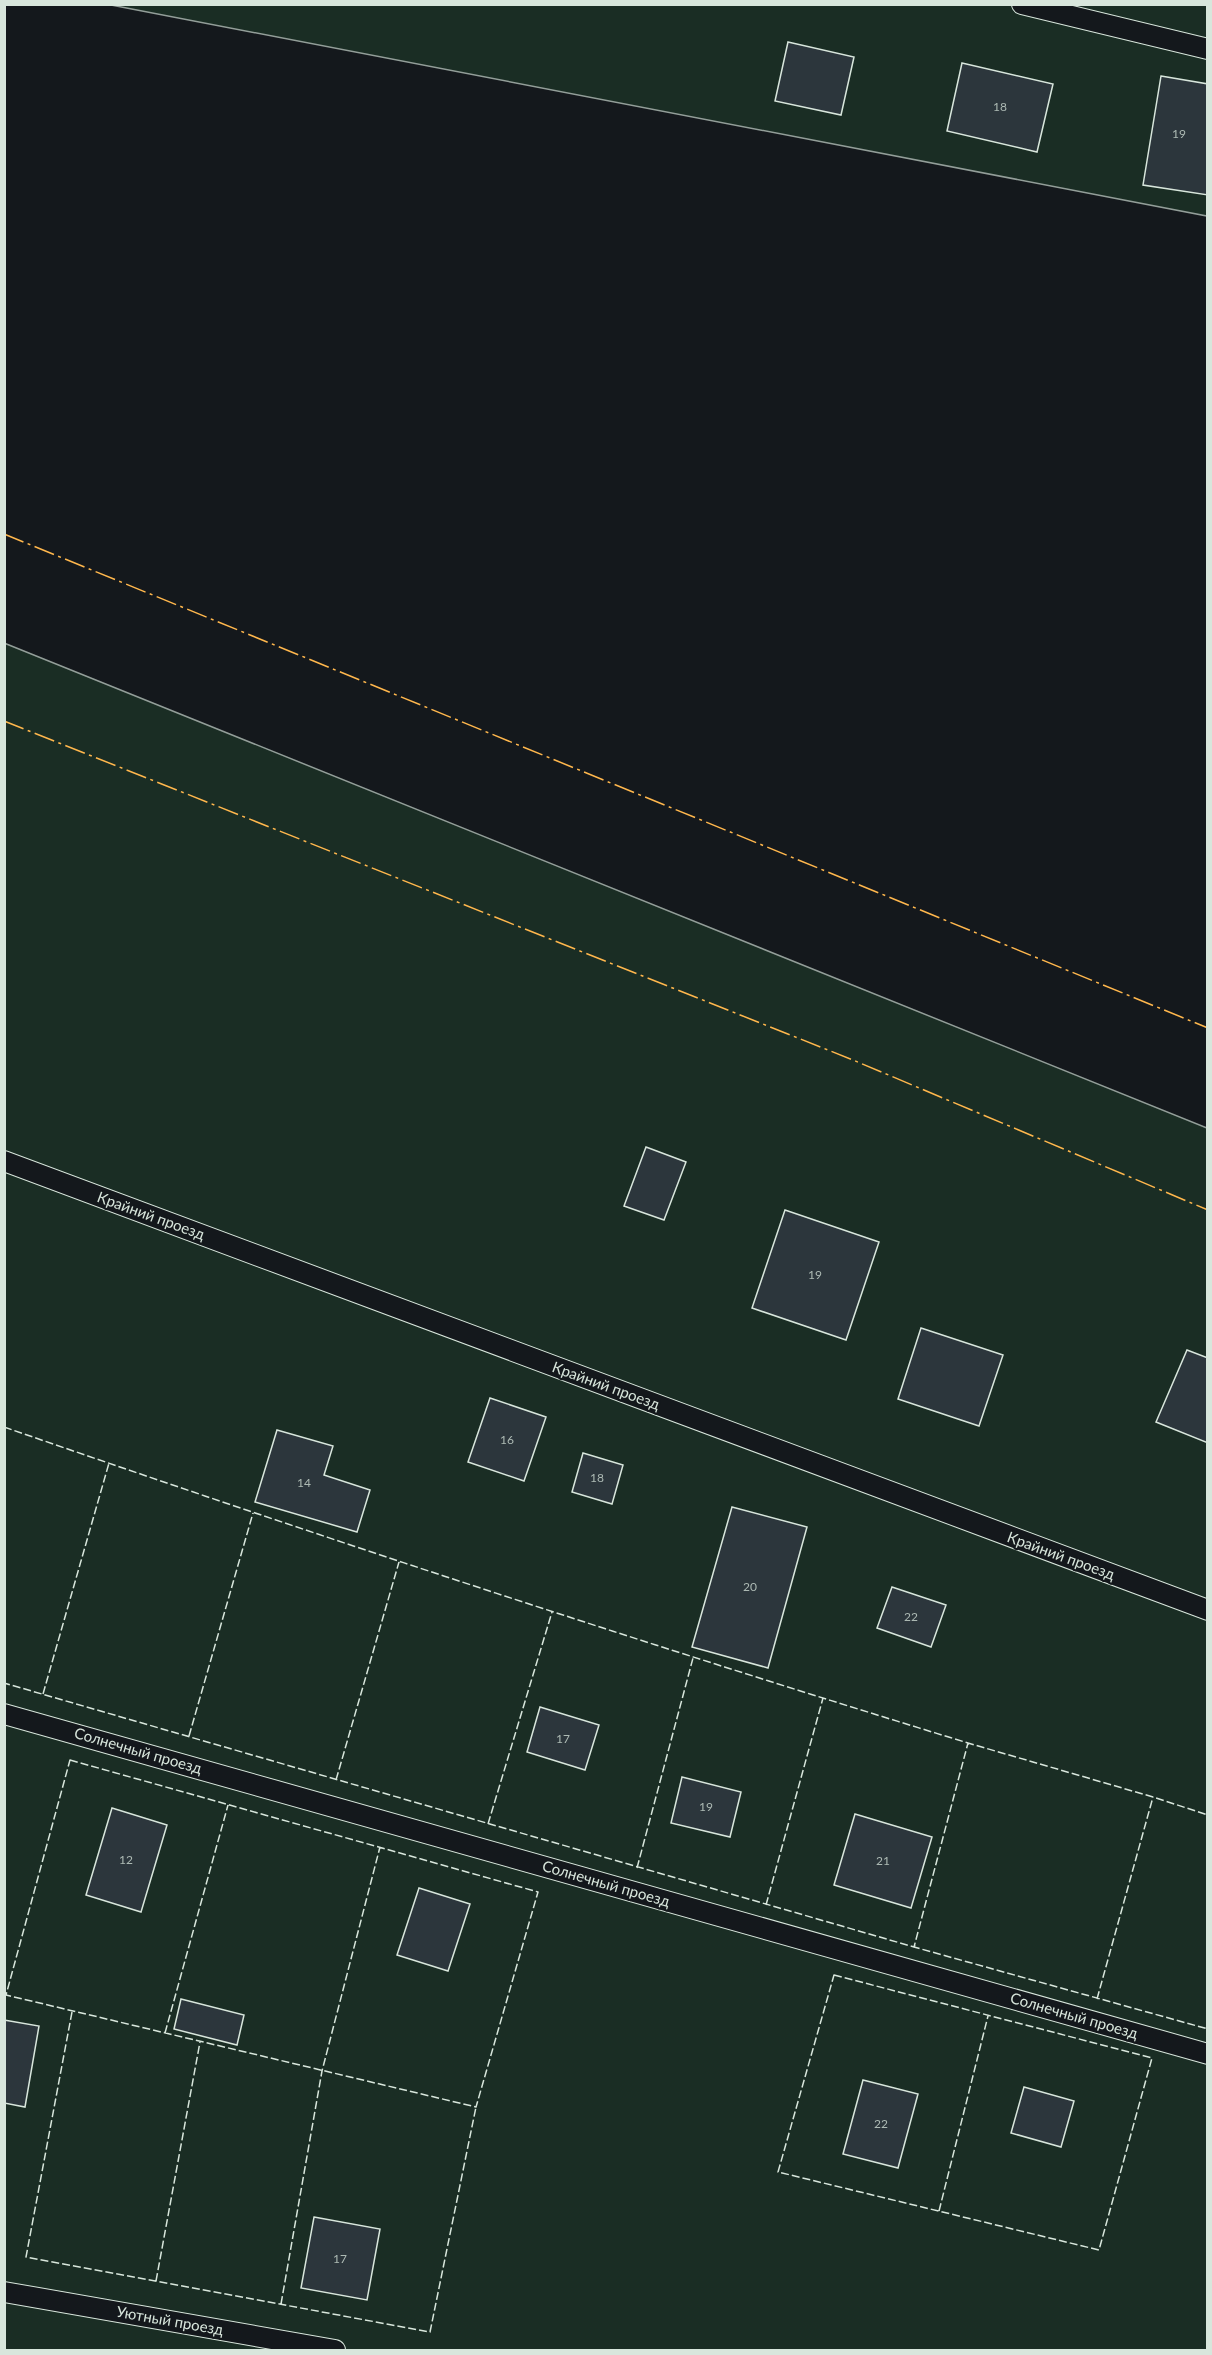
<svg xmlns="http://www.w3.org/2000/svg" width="1212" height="2355" viewBox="0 0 1212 2355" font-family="Lato,sans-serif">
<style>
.green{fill:#1a2d24;stroke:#939e99;stroke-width:1.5}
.building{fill:#2c363c;stroke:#d8e6dc;stroke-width:1.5}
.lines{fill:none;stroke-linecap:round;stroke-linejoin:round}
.service-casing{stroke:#d8e6dc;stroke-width:22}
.service{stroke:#14181c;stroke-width:20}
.fence{stroke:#d8e6dc;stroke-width:1.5;stroke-dasharray:8 3;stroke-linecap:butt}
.power{stroke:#ffb74d;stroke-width:1.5;stroke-dasharray:21 4.5 3 4.5;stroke-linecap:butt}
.labels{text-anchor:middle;stroke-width:4.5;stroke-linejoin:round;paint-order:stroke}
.number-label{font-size:12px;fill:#adbab4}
.street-label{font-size:15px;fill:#d8e6dc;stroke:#14181c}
</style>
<rect width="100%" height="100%" fill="#14181c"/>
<path class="green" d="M111,5H1207V216Z
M4,643L1207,1128V2350H5Z"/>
<path class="building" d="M788,42L854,57L841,115L775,101Z
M962,63L1053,84L1037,152L947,131Z
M1161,76L1208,84V195L1143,185Z
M646,1147L686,1162L664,1220L624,1206Z
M785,1210L879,1242L846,1340L752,1308Z
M921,1328L1003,1355L979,1426L898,1399Z
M1187,1350L1208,1358V1443L1156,1422Z
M490,1398L546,1417L524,1481L468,1462Z
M277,1430L333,1446L324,1475L370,1490L357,1532L255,1502Z
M583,1453L623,1465L612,1504L572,1492Z
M732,1507L807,1527L768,1668L692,1647Z
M892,1587L946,1605L931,1647L877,1628Z
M540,1707L599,1725L585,1770L527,1752Z
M682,1777L741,1792L730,1837L671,1823Z
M112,1808L167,1825L141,1912L86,1895Z
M855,1814L932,1837L911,1908L834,1885Z
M419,1888L470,1904L448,1971L397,1955Z
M181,1999L244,2015L237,2045L174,2029Z
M4,2020L39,2026L25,2107L4,2103Z
M863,2080L918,2094L898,2168L843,2154Z
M1024,2087L1074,2101L1061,2147L1011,2133Z
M314,2217L380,2229L367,2300L301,2288Z"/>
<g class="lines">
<defs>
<path id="service" d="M1022,4L1208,49
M4,1161L1208,1610
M4,1714L1208,2054
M4,2292L335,2350"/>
</defs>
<use href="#service" class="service-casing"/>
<use href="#service" class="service"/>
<path class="fence" d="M4,1427C324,1538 645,1644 968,1743L914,1947L4,1683
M43,1694L109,1463
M189,1736L253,1513
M968,1745V1743L1153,1797L1208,1815
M70,1760L538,1892L476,2107L6,1995Z
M336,1780L399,1562
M488,1824L552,1612
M637,1868L693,1658
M766,1905L823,1698
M915,1945L914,1947L1208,2029
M834,1975L1152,2058L1099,2250L778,2172Z
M1097,1999L1153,1797
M72,2012L26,2257L430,2332L476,2107
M165,2033L228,1805
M939,2211L988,2016
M156,2281L200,2042
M281,2304L322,2071L380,1847"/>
<path class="power" d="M4,534L1208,1028
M4,721L853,1060L1208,1210"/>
</g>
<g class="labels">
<g class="number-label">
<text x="1000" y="111">18</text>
<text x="1179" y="138">19</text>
<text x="815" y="1279">19</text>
<text x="507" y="1444">16</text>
<text x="597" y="1482">18</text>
<text x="304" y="1487">14</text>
<text x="750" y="1591">20</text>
<text x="911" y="1621">22</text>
<text x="563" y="1743">17</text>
<text x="706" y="1811">19</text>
<text x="126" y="1864">12</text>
<text x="883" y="1865">21</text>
<text x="881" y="2128">22</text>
<text x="340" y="2263">17</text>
</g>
<g class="street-label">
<text transform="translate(151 1216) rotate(20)" y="5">Крайний проезд</text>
<text transform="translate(606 1386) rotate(20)" y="5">Крайний проезд</text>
<text transform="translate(1061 1556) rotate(20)" y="5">Крайний проезд</text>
<text transform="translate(138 1751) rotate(16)" y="5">Солнечный проезд</text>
<text transform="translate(606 1884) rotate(16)" y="5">Солнечный проезд</text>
<text transform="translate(1074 2016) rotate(16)" y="5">Солнечный проезд</text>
<text transform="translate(170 2321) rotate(10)" y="5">Уютный проезд</text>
</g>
</g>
<rect width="1212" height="2355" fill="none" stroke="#d8e6dc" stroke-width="12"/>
</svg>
